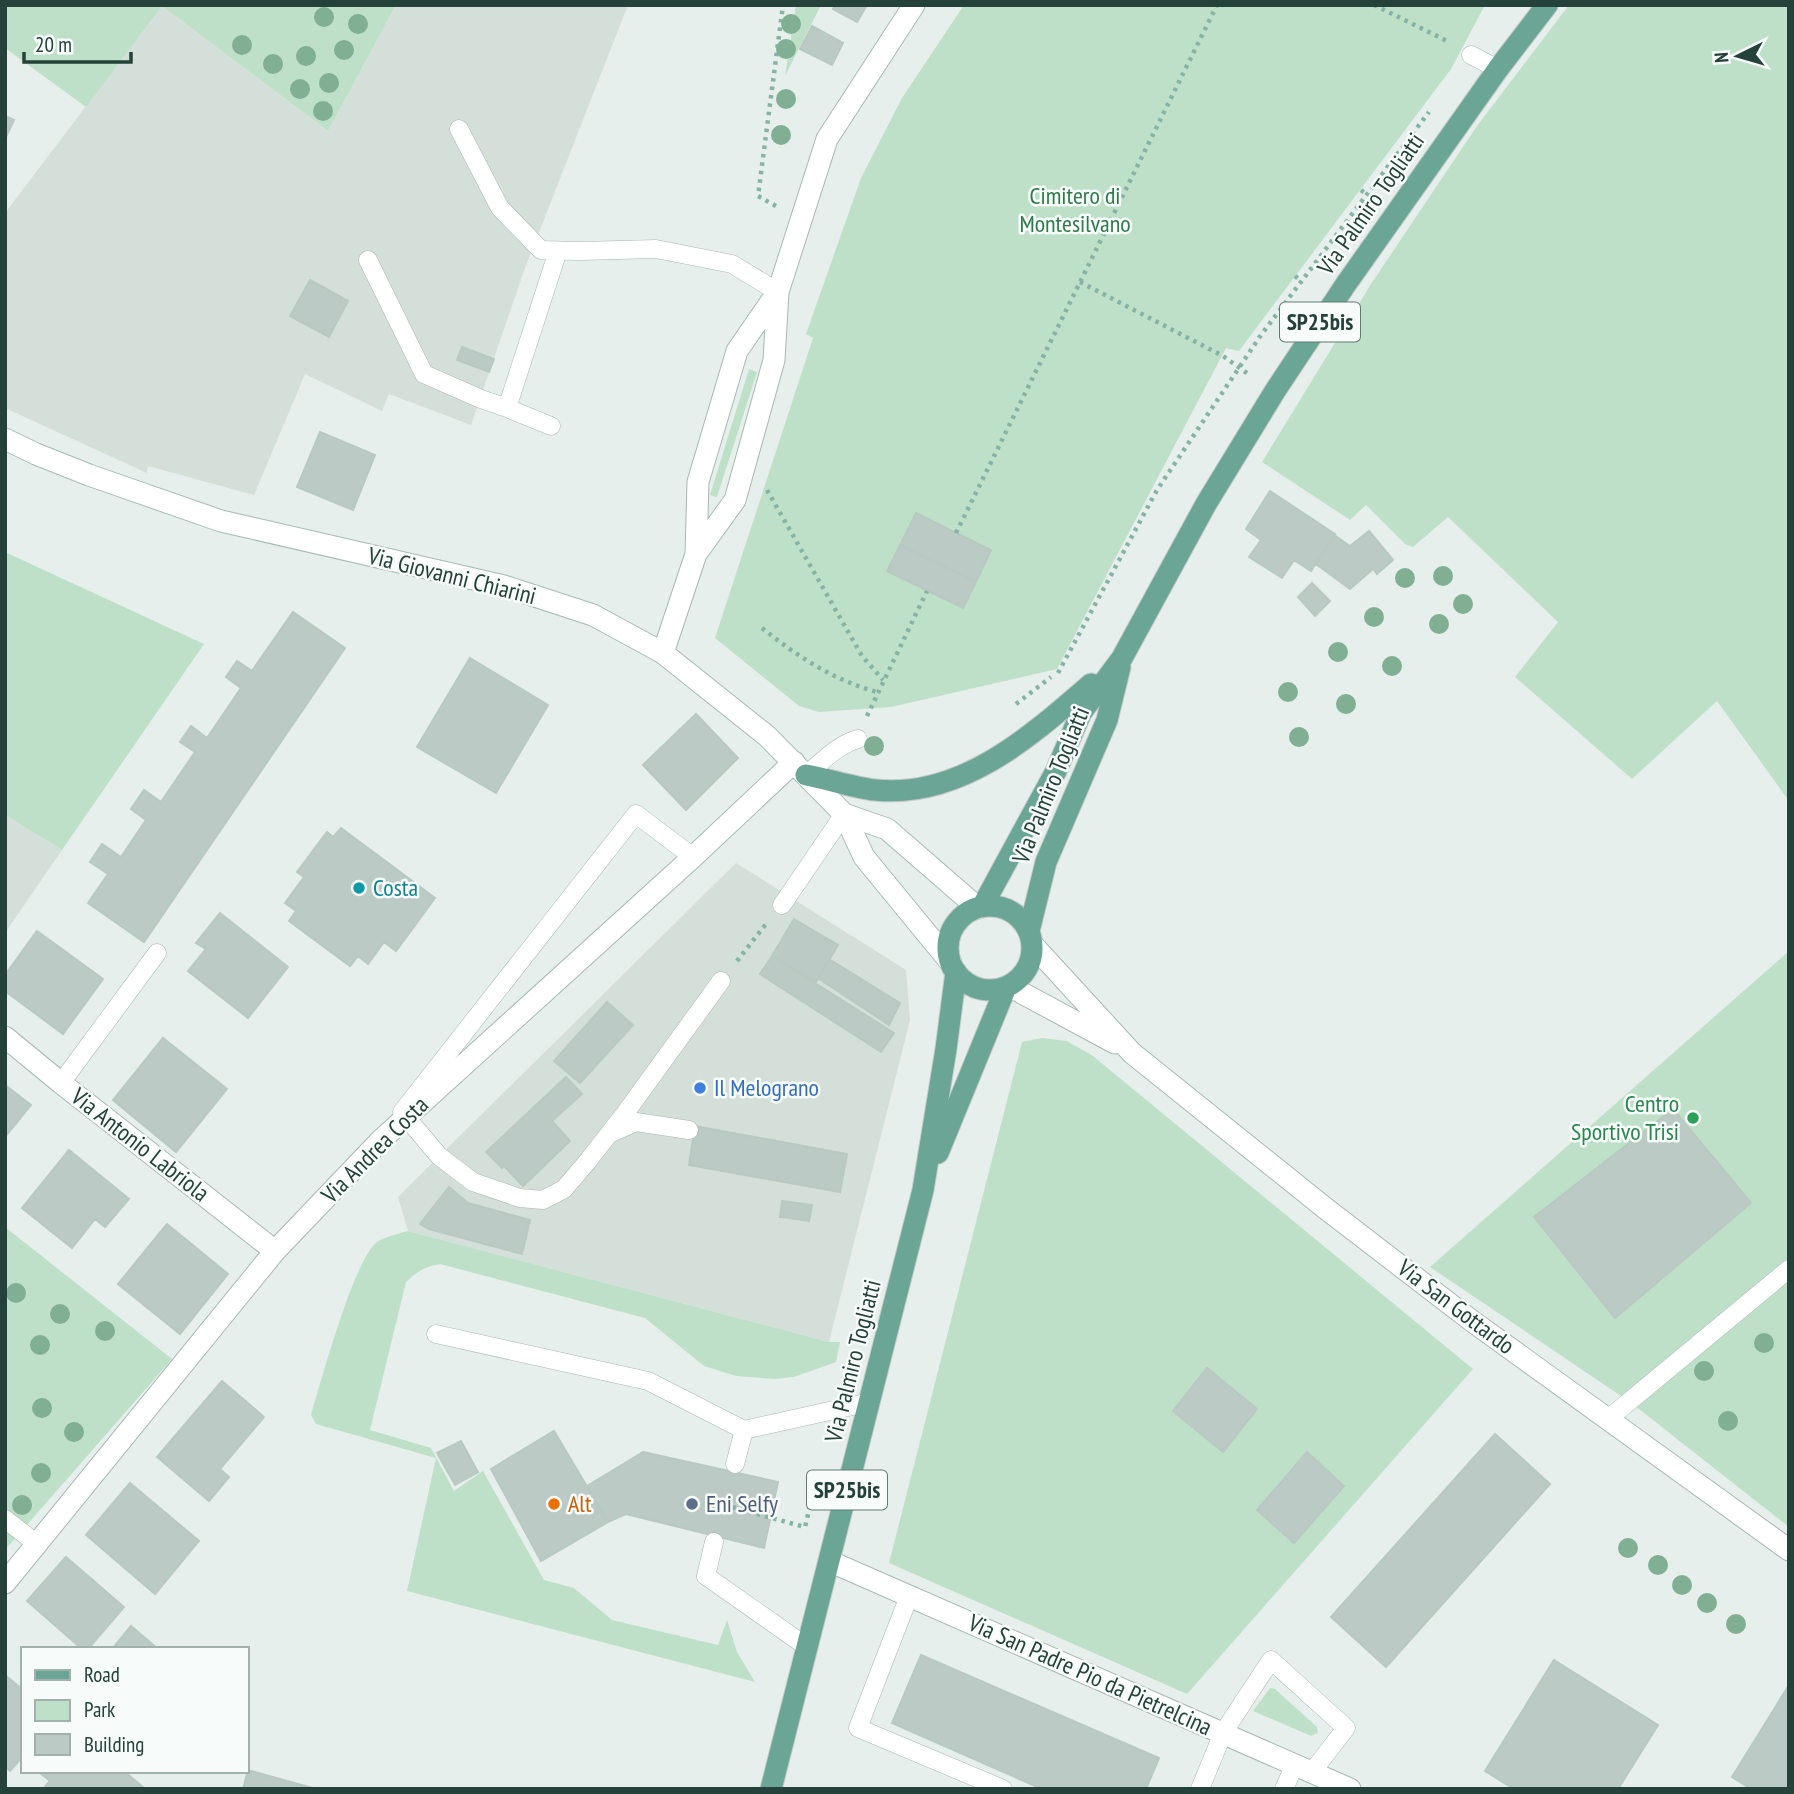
<svg xmlns="http://www.w3.org/2000/svg" width="1794" height="1794" viewBox="0 0 1794 1794" font-family="'PT Sans Narrow',sans-serif">
<style>
.built{fill:#d4dfda}
.green{fill:#bfe0c8}
.building{fill:#bbcac4;stroke:#b8c9c2;stroke-width:2}
.lines{fill:none;stroke-linecap:round;stroke-linejoin:round}
.service-casing{stroke:#a8b8b2;stroke-width:19}
.minor-casing{stroke:#a8b8b2;stroke-width:23}
.secondary-casing{stroke:#a4bbb3;stroke-width:23}
.primary-casing{stroke:#c2cac8;stroke-width:23}
.path{stroke:#86b3a5;stroke-width:4.5;stroke-dasharray:3.5 5;stroke-linecap:butt}
.service{stroke:#fff;stroke-width:18}
.minor{stroke:#fff;stroke-width:21}
.secondary{stroke:#fff;stroke-width:21}
.primary{stroke:#6aa596;stroke-width:21}
.tree{fill:#80af93}
.culture-dot{fill:#0f9aa8;stroke:#f7fbf9;stroke-width:2.5}
.shop-dot{fill:#3f7fe0;stroke:#f7fbf9;stroke-width:2.5}
.leisure-dot{fill:#2e9e5b;stroke:#f7fbf9;stroke-width:2.5}
.food-dot{fill:#e8710a;stroke:#f7fbf9;stroke-width:2.5}
.service-dot{fill:#5c6f8a;stroke:#f7fbf9;stroke-width:2.5}
.labels{text-anchor:middle;stroke-width:5;stroke-linejoin:round;paint-order:stroke}
.shield{fill:#f7fbf9;stroke:#637a73;stroke-width:2}
.shield-label{font-size:23px;font-weight:bold;fill:#24423a}
.park-label{font-size:24px;fill:#2d7a4b;stroke:#f7fbf9}
.street-label{font-size:24px;fill:#24423a;stroke:#f7fbf9}
.culture-label{font-size:24px;fill:#0d838f;stroke:#f7fbf9;text-anchor:start}
.shop-label{font-size:24px;fill:#366cbe;stroke:#f7fbf9;text-anchor:start}
.leisure-label{font-size:24px;fill:#27864d;stroke:#f7fbf9;text-anchor:end}
.food-label{font-size:24px;fill:#c56008;stroke:#f7fbf9;text-anchor:start}
.service-label{font-size:24px;fill:#4e5e75;stroke:#f7fbf9;text-anchor:start}
</style>
<rect width="100%" height="100%" fill="#e6efeb"/>
<path class="built" d="M396,5H628L525,268L471,425L389,394L382,411L305,374L254,495L148,466L147,473L5,408V213L162,6L328,131Z
M5,815L62,850L5,933Z
M736,863L906,970L910,1020L829,1342L408,1231L398,1197Z"/>
<path class="green" d="M5,5H396L328,131L162,6L86,107L5,48Z
M796,5H821L785,76Z
M964,5H1485L1451,69L1239,351L1226,348L1057,669L891,707L819,712L799,706L715,638L813,338L806,334L861,178L902,98Z
M1569,5H1789V801L1717,701L1632,779L1515,677L1558,622L1448,517L1413,547L1405,544L1366,505L1350,520L1262,462L1371,284L1477,126Z
M749,369L757,372L717,497L710,495Z
M5,552L204,644L62,850L5,815Z
M1789,951V1527L1630,1402L1430,1267Z
M1042,1038L1067,1041L1093,1056L1473,1369L1187,1694L889,1563L1022,1042Z
M5,1227L172,1359L5,1550Z
M408,1231L829,1342H840L836,1362L794,1377L774,1379L736,1376L704,1366L645,1318L440,1264C426,1266 416,1272 406,1282L370,1430L431,1448L454,1491L483,1471L544,1580L574,1588L612,1620L718,1645L727,1620L737,1652L755,1682L407,1591L436,1458L316,1424L311,1415C321,1382 354,1259 377,1242C386,1236 398,1234 408,1231Z
M1270,1688L1275,1689L1317,1727L1318,1733L1311,1736L1253,1711Z"/>
<path class="building" d="M835,5H867L857,22L833,9Z
M812,26L843,43L832,65L800,49Z
M5,116L14,120L5,139Z
M310,280L348,301L329,337L290,316Z
M462,347L494,359L489,372L457,360Z
M320,432L375,455L353,510L297,487Z
M1270,491L1335,534L1311,571L1294,560L1282,578L1249,557L1261,540L1246,529Z
M916,513L991,550L976,582L900,545Z
M1369,531L1393,560L1377,574L1373,569L1350,589L1316,564L1334,535L1350,546Z
M900,545L976,582L963,608L887,571Z
M1312,583L1330,601L1315,616L1298,597Z
M293,612L345,648L144,942L88,903L108,874L90,862L102,844L121,857L146,820L131,809L144,790L161,802L195,752L180,742L191,726L207,738L241,688L226,677L237,661L252,671Z
M470,658L548,705L496,793L417,747Z
M696,714L738,758L686,810L643,765Z
M341,828L435,898L396,951L384,942L368,964L358,956L350,966L289,921L296,911L285,903L304,877L297,872L327,832L333,837Z
M220,913L288,967L248,1018L188,971L206,949L196,943Z
M794,919L838,945L816,982L772,956Z
M37,931L103,979L63,1034L5,991V975Z
M772,956L894,1033L881,1052L760,974Z
M829,959L900,1003L889,1025L818,978Z
M607,1002L633,1025L580,1083L554,1061Z
M163,1038L227,1089L176,1152L113,1100Z
M566,1077L582,1094L552,1121L570,1141L523,1186L504,1166L502,1168L486,1152Z
M5,1085L31,1105L5,1137Z
M1673,1109L1751,1203L1615,1318L1534,1217Z
M695,1126L847,1154L840,1192L689,1165Z
M69,1150L129,1199L105,1227L95,1219L72,1248L22,1208Z
M449,1187L468,1203L530,1220L522,1254L429,1229L420,1224Z
M782,1201L812,1205L809,1221L780,1217Z
M167,1224L228,1274L180,1334L118,1284Z
M1207,1368L1257,1409L1223,1452L1173,1411Z
M222,1381L264,1417L220,1469L229,1477L209,1501L157,1457Z
M554,1431L608,1522L541,1561L491,1469Z
M1495,1434L1550,1484L1386,1667L1331,1617Z
M461,1441L478,1472L455,1485L437,1453Z
M643,1452L778,1482L764,1548L626,1514L608,1522L587,1486Z
M1307,1452L1344,1486L1294,1543L1257,1510Z
M130,1483L199,1541L155,1594L86,1535Z
M66,1557L124,1607L88,1649H82L27,1601Z
M131,1626L158,1649H112Z
M921,1655L1159,1758L1146,1789H1042L892,1723Z
M1554,1660L1658,1725L1618,1789H1514L1485,1771Z
M5,1675L23,1690V1756L10,1771L5,1766Z
M1789,1685V1789H1751L1732,1777Z
M248,1770L316,1789H243Z
M42,1771H124L145,1789H43L50,1781L40,1773Z"/>
<g class="lines">
<defs>
<path id="service" d="M1471,55L1498,69
M459,129L500,208L541,250L580,251L656,249L732,264L778,292
M368,260L424,374L481,399L507,408L558,251
M507,408L551,426
M806,775C823,761 837,745 858,739
M782,905L844,814
M61,1083L157,953
M402,1112L636,814L693,857
M406,1117L439,1156L473,1182L520,1198L543,1200L564,1189L587,1162L626,1112L721,981
M611,1133L636,1122L689,1130
M436,1334L648,1381L744,1430
M1608,1419L1789,1269
M735,1464L744,1430L870,1402
M5,1519L37,1544
M714,1542L706,1576L807,1647
M909,1596L858,1728L1003,1789
M1200,1789L1223,1733L1271,1660L1346,1728L1312,1772
M1284,1789L1295,1764"/>
<path id="minor" d="M696,554L735,500L774,360L778,292L827,139L914,5
M663,653L696,554L698,482L737,351L777,293
M1032,944L1132,1053L1325,1208L1472,1321L1789,1550
M1009,986L1115,1043
M5,1037L61,1083L275,1251
M829,1561L1350,1789
M5,1583L275,1251L381,1140L693,857L794,762"/>
<path id="secondary" d="M5,439L36,454L89,475L221,521L504,586L593,615L663,653L767,736L844,814L864,857L951,963
M844,814L887,829L978,908"/>
<path id="primary" d="M806,775C828,779 855,788 875,790C961,799 1031,736 1091,684
M948 948a42 42 0 1 1 84 0a42 42 0 1 1-84 0Z
M982,907L1056,771L1081,713L1122,658L1206,504L1275,391L1346,284L1498,69L1547,5
M1029,931L1046,862L1107,720L1120,667
M938,1153L1006,987
M771,1789L923,1190L946,1049L956,972"/>
</defs>
<use href="#service" class="service-casing"/>
<use href="#minor" class="minor-casing"/>
<use href="#secondary" class="secondary-casing"/>
<use href="#primary" class="primary-casing"/>
<path class="path" d="M1374,5L1449,42
M1361,190L1366,194
M776,206L758,196L783,5
M1295,276L1301,281
M1080,282L1223,356L1251,376
M767,490L862,656L883,680
M956,533L1217,5
M762,628C797,656 833,680 877,692
M1058,673L1157,490L1261,335L1429,112
M1016,704L1051,677
M867,716L927,591
M737,961L766,924
M724,1505L805,1527L815,1485"/>
<use href="#service" class="service"/>
<use href="#minor" class="minor"/>
<use href="#secondary" class="secondary"/>
<use href="#primary" class="primary"/>
</g>
<g class="tree">
<circle cx="324" cy="17" r="10"/>
<circle cx="358" cy="24" r="10"/>
<circle cx="791" cy="24" r="10"/>
<circle cx="242" cy="45" r="10"/>
<circle cx="786" cy="49" r="10"/>
<circle cx="344" cy="50" r="10"/>
<circle cx="306" cy="56" r="10"/>
<circle cx="273" cy="64" r="10"/>
<circle cx="329" cy="83" r="10"/>
<circle cx="300" cy="89" r="10"/>
<circle cx="786" cy="99" r="10"/>
<circle cx="323" cy="111" r="10"/>
<circle cx="781" cy="135" r="10"/>
<circle cx="1443" cy="576" r="10"/>
<circle cx="1405" cy="578" r="10"/>
<circle cx="1463" cy="604" r="10"/>
<circle cx="1374" cy="617" r="10"/>
<circle cx="1439" cy="624" r="10"/>
<circle cx="1338" cy="652" r="10"/>
<circle cx="1392" cy="666" r="10"/>
<circle cx="1288" cy="692" r="10"/>
<circle cx="1346" cy="704" r="10"/>
<circle cx="1299" cy="737" r="10"/>
<circle cx="874" cy="746" r="10"/>
<circle cx="16" cy="1293" r="10"/>
<circle cx="60" cy="1314" r="10"/>
<circle cx="105" cy="1331" r="10"/>
<circle cx="1764" cy="1343" r="10"/>
<circle cx="40" cy="1345" r="10"/>
<circle cx="1704" cy="1371" r="10"/>
<circle cx="42" cy="1408" r="10"/>
<circle cx="1728" cy="1421" r="10"/>
<circle cx="74" cy="1432" r="10"/>
<circle cx="41" cy="1473" r="10"/>
<circle cx="22" cy="1505" r="10"/>
<circle cx="1628" cy="1548" r="10"/>
<circle cx="1658" cy="1565" r="10"/>
<circle cx="1682" cy="1585" r="10"/>
<circle cx="1707" cy="1603" r="10"/>
<circle cx="1736" cy="1624" r="10"/>
</g>
<circle class="culture-dot" cx="359" cy="888" r="7"/>
<circle class="shop-dot" cx="700" cy="1088" r="7"/>
<circle class="leisure-dot" cx="1693" cy="1118" r="7"/>
<circle class="food-dot" cx="554" cy="1504" r="7"/>
<circle class="service-dot" cx="692" cy="1504" r="7"/>
<g class="labels">
<g class="shield">
<rect x="1280" y="302.5" width="80" height="39" rx="5"/>
<rect x="807" y="1470.5" width="80" height="39" rx="5"/>
</g>
<g class="shield-label">
<text x="1320" y="330">SP25bis</text>
<text x="847" y="1498">SP25bis</text>
</g>
<g class="park-label">
<text x="1075" y="204">Cimitero di<tspan x="1075" dy="28">Montesilvano</tspan></text>
</g>
<g class="street-label">
<text transform="translate(1371 204) rotate(-55)" y="8">Via Palmiro Togliatti</text>
<text transform="translate(452 576) rotate(14)" y="8">Via Giovanni Chiarini</text>
<text transform="translate(1051 785) rotate(-68)" y="8">Via Palmiro Togliatti</text>
<text transform="translate(140 1145) rotate(38)" y="8">Via Antonio Labriola</text>
<text transform="translate(375 1150) rotate(-45)" y="8">Via Andrea Costa</text>
<text transform="translate(1456 1307) rotate(37)" y="8">Via San Gottardo</text>
<text transform="translate(853 1361) rotate(-76)" y="8">Via Palmiro Togliatti</text>
<text transform="translate(1090 1675) rotate(24)" y="8">Via San Padre Pio da Pietrelcina</text>
</g>
<g class="culture-label">
<text x="373" y="896">Costa</text>
</g>
<g class="shop-label">
<text x="714" y="1096">Il Melograno</text>
</g>
<g class="leisure-label">
<text x="1679" y="1112">Centro<tspan x="1679" dy="28">Sportivo Trisi</tspan></text>
</g>
<g class="food-label">
<text x="568" y="1512">Alt</text>
</g>
<g class="service-label">
<text x="706" y="1512">Eni Selfy</text>
</g>
</g>
<rect width="1794" height="1794" fill="none" stroke="#24423a" stroke-width="14"/>
<rect x="21" y="1647" width="228" height="126" fill="#f7fbf9" stroke="#a3b1ad" stroke-width="2"/>
<rect x="35" y="1670" width="35" height="10" fill="#6aa596" stroke="#a3b1ad" stroke-width="2"/>
<text x="84" y="1682" font-size="21" fill="#24423a">Road</text>
<rect x="35" y="1700" width="35" height="21" fill="#bfe0c8" stroke="#a3b1ad" stroke-width="2"/>
<text x="84" y="1717" font-size="21" fill="#24423a">Park</text>
<rect x="35" y="1734" width="35" height="21" fill="#bbcac4" stroke="#a3b1ad" stroke-width="2"/>
<text x="84" y="1752" font-size="21" fill="#24423a">Building</text>
<g transform="translate(1738 56) rotate(265)" stroke="#f7fbf9" stroke-width="5" paint-order="stroke">
<path d="M0-5L12 26L0 18L-12 26Z" fill="#24423a"/>
<text y="-10" font-size="19" font-weight="bold" text-anchor="middle" fill="#24423a">N</text>
</g>
<path d="M24 52v10h107v-10" fill="none" stroke="#24423a" stroke-width="3.5"/>
<text x="35" y="52" font-size="21" fill="#24423a" stroke="#f7fbf9" stroke-width="5" paint-order="stroke">20 m</text>
</svg>
